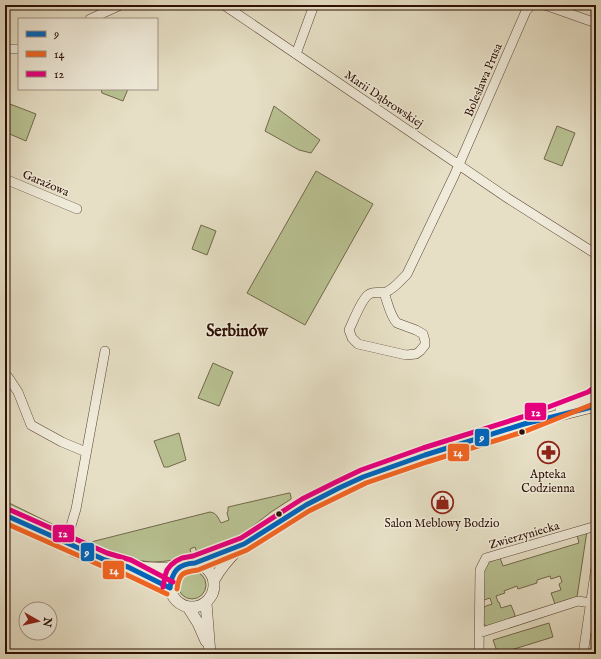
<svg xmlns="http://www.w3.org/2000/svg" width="601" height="659" viewBox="0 0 601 659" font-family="'IM FELL English',serif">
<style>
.green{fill:#b8c192;stroke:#72684b}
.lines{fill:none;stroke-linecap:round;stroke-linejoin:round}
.minor-casing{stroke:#5b4434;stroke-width:10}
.tertiary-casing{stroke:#5b4434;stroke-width:12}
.minor{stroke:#efead9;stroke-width:9}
.tertiary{stroke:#efead9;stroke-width:11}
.bus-1-casing{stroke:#efead9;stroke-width:8}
.bus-2-casing{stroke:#efead9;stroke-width:8}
.bus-3-casing{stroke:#efead9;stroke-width:8}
.bus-1{stroke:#0065bd;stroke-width:5}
.bus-2{stroke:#f26522;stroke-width:5}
.bus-3{stroke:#e5007d;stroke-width:5}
.bus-dot{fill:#2d1004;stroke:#efead9;stroke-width:1.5}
.labels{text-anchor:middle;stroke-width:3;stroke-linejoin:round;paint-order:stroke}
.street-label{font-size:12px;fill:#2d1004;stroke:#efead9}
.poi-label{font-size:12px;fill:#2d1004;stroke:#efead9}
.district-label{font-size:16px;font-weight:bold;fill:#2d1004;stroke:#efead9}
.line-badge{stroke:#efead9;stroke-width:1.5}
.badge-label{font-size:11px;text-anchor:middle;font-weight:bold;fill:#fff}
</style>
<rect width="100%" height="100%" fill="#e6dfc5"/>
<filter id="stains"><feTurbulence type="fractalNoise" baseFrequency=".005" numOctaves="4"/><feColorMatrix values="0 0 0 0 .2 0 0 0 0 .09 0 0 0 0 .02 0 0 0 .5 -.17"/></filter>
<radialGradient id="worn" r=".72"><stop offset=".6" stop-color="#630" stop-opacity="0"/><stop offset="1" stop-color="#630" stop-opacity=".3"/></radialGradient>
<path class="green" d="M101,89H128L123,101L102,93Z
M10,104L36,114L26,141L5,132V117Z
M274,106L320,140L311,153L299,150L265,131Z
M557,126L575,133L562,166L544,159Z
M316,171L373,204L305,325L247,293Z
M201,225L216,231L207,255L192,249Z
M213,363L233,372L219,406L198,398Z
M179,433L186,460L168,467H164L154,441Z
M289,493H290L291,497V499L271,512L244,533L219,545L197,553L195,547L190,549L192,557C179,559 166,562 152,562C138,562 92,549 81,541C79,539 78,538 77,536L91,542L210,512C217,513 218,518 221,523L229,520L227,513L228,511V507Z
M5,501L52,524L53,527L52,528L5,505Z
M9,523L46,541L45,542L42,543L10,527L5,526L6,524Z
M587,531L577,597L555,604L551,593L561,590L559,584L562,582L560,576L551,579L550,576L537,580V583L518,589L517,586L504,591L505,593L496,596L498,602H499L501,608L511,605L515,615L514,617L487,627L483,623L482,609L486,606L492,604L490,598L484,600L483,598V569L489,562L500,558L503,566L579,543L577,535Z
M73,554L101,565L107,571L70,556Z
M178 585a14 14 0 1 1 28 0a14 14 0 1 1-28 0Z
M549,623L553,637L498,654L493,640Z"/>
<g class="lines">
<defs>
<path id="minor" d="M224,5L509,199L596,254
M545,5L596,23
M90,19L121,5
M5,49H19
M296,54L314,5
M5,179L77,209
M384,293C388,303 390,316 397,323L416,330L423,334L425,341V345L420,351L416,354L406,355L358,344L352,338L349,330C353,322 361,300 368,295C373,290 380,294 386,292C394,289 401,280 407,274L454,176L526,11L531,5
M8,377L18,392L31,425L62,442L86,452
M65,542L70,529L76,509L105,351
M479,633L578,601L591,603
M479,654L480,570L486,558L596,526
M583,654L596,567"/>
<path id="tertiary" d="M561,409L591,398L596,395
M5,515L70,545L105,560L128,567L170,588
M170 585a22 22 0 1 1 44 0a22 22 0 1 1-44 0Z
M195,563L244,544L306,505L339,488L363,477L425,455L524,424L596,406
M132,567L177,569
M214,580C221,567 229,558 240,548
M206,603L210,654
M188,607L198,623L206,641"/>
</defs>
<use href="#minor" class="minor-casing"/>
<use href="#tertiary" class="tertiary-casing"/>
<use href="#minor" class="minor"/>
<use href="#tertiary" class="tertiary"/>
<defs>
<path id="bus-1" d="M5,515L105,560L128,567L170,588
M170,588C172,571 178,564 195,563L244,544L306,505L339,488L363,477L425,455L524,424L596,406"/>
<path id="bus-2" d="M5,523L102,566L125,574L167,594
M177,589C179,573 183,572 198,570L247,550L309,511L366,483L427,462L526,431L596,403"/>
<path id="bus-3" d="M8,509L107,553L131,560L173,582
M163,587L165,576L167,570L171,565L176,561L182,558L193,556L241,538L302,499L336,482L361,470L423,448L522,417L588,392L592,389"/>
</defs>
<use href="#bus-1" class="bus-1-casing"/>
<use href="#bus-2" class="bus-2-casing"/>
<use href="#bus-3" class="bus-3-casing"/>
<use href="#bus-1" class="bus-1"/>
<use href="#bus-2" class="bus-2"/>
<use href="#bus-3" class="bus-3"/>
</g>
<defs>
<symbol id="pharmacy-ring" viewBox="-11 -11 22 22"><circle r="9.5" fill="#efead9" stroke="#8f2418" stroke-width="1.5"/><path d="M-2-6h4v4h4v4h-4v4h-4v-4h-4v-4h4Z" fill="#8f2418"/></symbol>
<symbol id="shop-ring" viewBox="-11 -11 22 22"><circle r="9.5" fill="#efead9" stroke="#8f2418" stroke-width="1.5"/><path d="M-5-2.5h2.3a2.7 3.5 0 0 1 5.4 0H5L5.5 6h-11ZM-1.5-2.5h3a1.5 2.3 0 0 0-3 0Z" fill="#8f2418"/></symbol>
</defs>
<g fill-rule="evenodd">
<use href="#pharmacy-ring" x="536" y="440" width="25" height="25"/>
<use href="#shop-ring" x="430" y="490" width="25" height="25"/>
</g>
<g class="bus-dot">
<circle cx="522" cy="432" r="3.5"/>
<circle cx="279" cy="514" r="3.5"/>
</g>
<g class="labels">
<g class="street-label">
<text transform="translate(483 80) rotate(-67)" y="4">Bolesława Prusa</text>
<text transform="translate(384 99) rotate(34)" y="4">Marii Dąbrowskiej</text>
<text transform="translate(46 183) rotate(23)" y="4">Garażowa</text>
<text transform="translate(524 535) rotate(-16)" y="4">Zwierzyniecka</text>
</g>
<g class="poi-label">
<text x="548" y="478">Apteka<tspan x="548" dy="14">Codzienna</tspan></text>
<text x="442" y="527">Salon Meblowy Bodzio</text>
</g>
<g class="district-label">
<text x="237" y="336">Serbinów</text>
</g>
</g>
<g class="line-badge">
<rect x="524" y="402" width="23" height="19" rx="4" fill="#e5007d"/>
<rect x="474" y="428" width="16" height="19" rx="4" fill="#0065bd"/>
<rect x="447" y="443" width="23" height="19" rx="4" fill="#f26522"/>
<rect x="52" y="524" width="23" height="19" rx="4" fill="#e5007d"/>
<rect x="80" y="542" width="15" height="20" rx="4" fill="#0065bd"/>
<rect x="102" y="560" width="23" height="20" rx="4" fill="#f26522"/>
</g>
<g class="badge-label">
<text x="536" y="416">12</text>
<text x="482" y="441">9</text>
<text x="458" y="456">14</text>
<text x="63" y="537">12</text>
<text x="87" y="556">9</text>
<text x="114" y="574">14</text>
</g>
<rect width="601" height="659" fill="none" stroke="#e6dfc5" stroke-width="20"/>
<rect x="6" y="6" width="589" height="647" fill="none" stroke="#2d1004" stroke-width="2"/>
<rect x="10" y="10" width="581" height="639" fill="none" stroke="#2d1004"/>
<rect x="18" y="18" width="140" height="72" fill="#efead9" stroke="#a19384"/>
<rect x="26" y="31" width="20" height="6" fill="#0065bd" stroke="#a19384"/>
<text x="54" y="38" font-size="12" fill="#2d1004">9</text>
<rect x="26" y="51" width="20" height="6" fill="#f26522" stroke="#a19384"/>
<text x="54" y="58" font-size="12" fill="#2d1004">14</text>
<rect x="26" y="71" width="20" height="6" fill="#e5007d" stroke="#a19384"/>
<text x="54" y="78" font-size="12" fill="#2d1004">12</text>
<g transform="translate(38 621) rotate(98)"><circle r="19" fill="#efead9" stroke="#a19384"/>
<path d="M0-3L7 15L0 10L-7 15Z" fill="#8f2418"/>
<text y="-6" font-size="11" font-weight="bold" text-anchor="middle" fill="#2d1004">N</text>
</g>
<rect width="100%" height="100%" filter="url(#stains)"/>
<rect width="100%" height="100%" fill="url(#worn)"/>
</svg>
